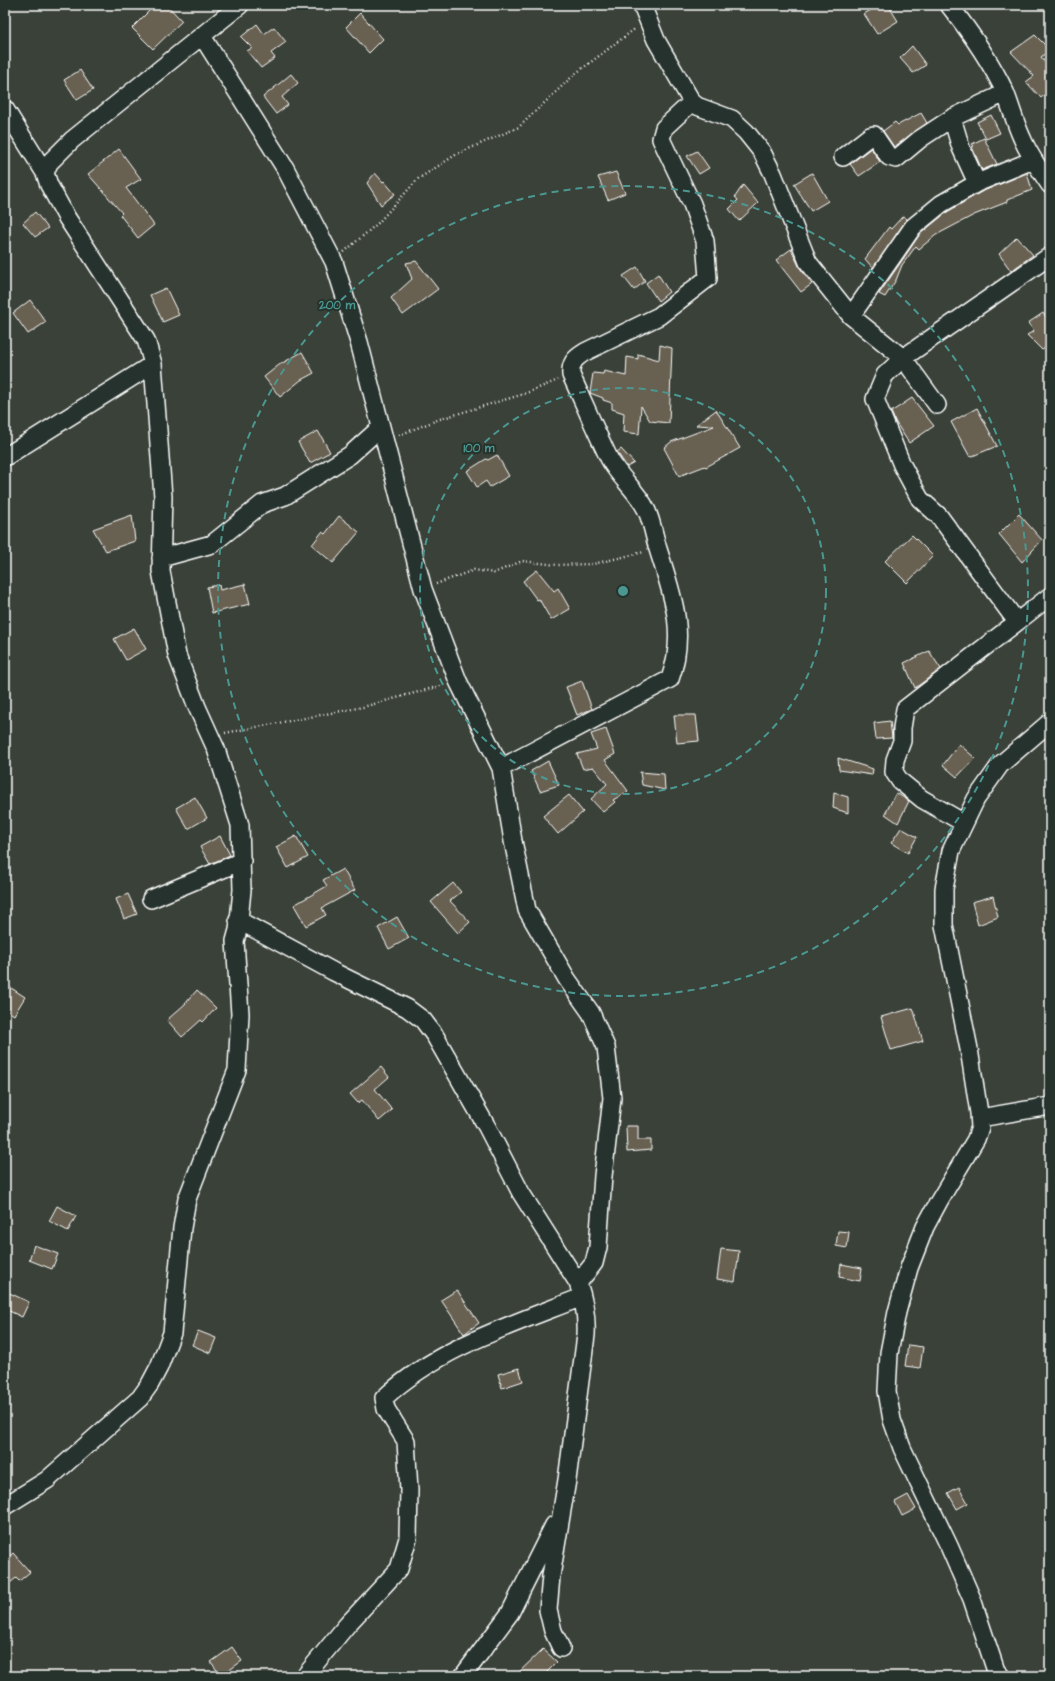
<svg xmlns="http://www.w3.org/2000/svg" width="1055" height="1681" viewBox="0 0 1055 1681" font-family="'Architects Daughter',sans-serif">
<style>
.building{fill:#686151;stroke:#fff}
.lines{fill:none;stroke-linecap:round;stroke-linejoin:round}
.minor-casing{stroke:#fff;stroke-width:20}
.path{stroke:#fff;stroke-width:2.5;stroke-dasharray:1 3;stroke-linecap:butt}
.minor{stroke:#26332d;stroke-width:17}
.ring{fill:none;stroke:#4b9892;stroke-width:2;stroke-dasharray:7 5}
.centre{fill:#4b9892;stroke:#26332d;stroke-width:2}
.ring-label{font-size:12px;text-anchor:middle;font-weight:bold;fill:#4b9892;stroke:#26332d;stroke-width:4;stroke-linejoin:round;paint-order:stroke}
</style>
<rect width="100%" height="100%" fill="#3a4138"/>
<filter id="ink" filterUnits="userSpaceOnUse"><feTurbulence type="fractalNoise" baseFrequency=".025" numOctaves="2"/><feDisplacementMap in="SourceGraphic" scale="8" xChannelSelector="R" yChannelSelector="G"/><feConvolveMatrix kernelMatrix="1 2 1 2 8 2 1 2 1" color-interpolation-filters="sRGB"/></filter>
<g filter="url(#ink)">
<path class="building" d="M155,5H167L182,21L153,49L132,28Z
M879,5H888L898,21L877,34L864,14Z
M360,13L383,39L369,53L346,27Z
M257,24L264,34L274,27L286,42L271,53L275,58L261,68L247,51L252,48L241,37Z
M1035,35L1050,50L1041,57L1050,69V90L1041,98L1026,82L1034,76L1011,52Z
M912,46L926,65L913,73L900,58Z
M80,70L93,90L77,100L64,80Z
M291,74L298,83L282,97L288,105L276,114L263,97Z
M921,113L927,123L894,147L883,131L895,122L898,125Z
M991,115L1000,133L986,139L977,122Z
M984,138L997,164L982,170L972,147L974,146L972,144Z
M871,148L880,162L859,176L850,164Z
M119,149L141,179L126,188L154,225L138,238L120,215L122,213L88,174Z
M697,151L709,168L699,174L687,156Z
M616,172L625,193L608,200L598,177Z
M375,173L383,182L384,181L395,194L381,205L367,183Z
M812,173L828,201L811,211L794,184Z
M1027,173L1032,190L1007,200V202L974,215L936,235L919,249L916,246L902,265L896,280L885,297L879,294L920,234L947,212L981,192Z
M743,185L758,203L739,221L729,209L738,200L735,197Z
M35,212L48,228L35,237L23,223Z
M903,216L907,219L873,268L865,259L889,227L891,229Z
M1017,237L1033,255L1011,271L999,254Z
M791,249L800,268L812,284L801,292L776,260Z
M416,261L438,289L403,315L391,298L412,279L406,263Z
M637,267L645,281L634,290L623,276Z
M658,274L669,292L658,301L646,283Z
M166,288L179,315L163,322L150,295Z
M30,300L46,322L28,334L13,313Z
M1043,313L1050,321V346L1042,350L1027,335L1034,331L1028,323Z
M660,345L672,348L669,423L650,421L641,406L639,434L623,432L624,413L612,409V403L603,400V398L590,393L593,373L603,374L604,371L626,376L627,357L638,359V354L659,360Z
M302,352L314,373L301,380L280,397L264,377L279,365Z
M912,398L934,426L909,443L896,423L891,412Z
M977,408L997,446L970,457L951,422Z
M716,410L740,448L706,467L705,466L679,476L664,448L671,442L714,426L696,425Z
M318,431L330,452L310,463L298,442Z
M621,449L634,463L627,467L617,452Z
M497,455L509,476L490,487L486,481L477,487L467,471L486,459L488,460Z
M1019,514L1042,540L1022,562L999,534Z
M132,515L135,541L106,551L93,529Z
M339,516L359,532L333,563L312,545L322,532L325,534Z
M912,535L933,556L907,583L885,561Z
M537,570L554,591L558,588L570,609L551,620L539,599L537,600L523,581Z
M245,584L250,604L212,613L207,587L219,585L220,590Z
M134,628L146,649L126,660L114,639Z
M929,651L941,669L915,688L904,663Z
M582,681L592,709L577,715L566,687Z
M674,715H696L699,741L677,743Z
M890,721L892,738L876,739L874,723Z
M606,729L615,754L605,760L628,791L613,800L615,802L603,812L591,799L607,784L593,767L583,769L577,754L597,749L591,734Z
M959,744L975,758L957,777L943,765Z
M838,758L873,769L872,775L839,770Z
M548,761L559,785L540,791L531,771Z
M640,772L664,774L665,790L642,785Z
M834,793L848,797V813L833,808Z
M896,793L909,801L898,823L885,814Z
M569,795L583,812L558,834L543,816Z
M195,797L207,818L188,829L176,808Z
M901,828L917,837L908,853L891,843Z
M220,836L230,855L210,864L200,847Z
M296,836L308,857L288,868L276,847Z
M343,869L355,890L322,908L326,915L306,926L294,905L327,886L323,880Z
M453,883L461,892L450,901L470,922L458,933L431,902Z
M128,894L137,914L124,919L116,899Z
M993,896L998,917L978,925L972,902Z
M397,917L409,938L389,949L378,928Z
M5,984L25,997L14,1015L5,1009Z
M197,990L216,1008L203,1022L201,1020L182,1037L167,1020L185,1004Z
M913,1008L923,1041L891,1050L881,1017Z
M381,1067L389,1077L375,1089L392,1110L379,1121L362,1100L358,1103L350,1094Z
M626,1126H638V1140H651V1150L627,1152Z
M57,1206L76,1216L68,1231L49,1221Z
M838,1231L849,1232L847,1248L836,1246Z
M34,1245L58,1254L52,1269L29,1260Z
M721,1249L739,1251L735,1282L717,1279Z
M841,1264L862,1268L860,1281L839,1277Z
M457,1290L479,1323L464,1334L441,1300Z
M5,1291L29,1302L22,1317L5,1309Z
M198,1331L216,1338L210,1353L192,1345Z
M908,1345L923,1347L920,1368L905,1366Z
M519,1368L523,1381L502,1388L498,1374Z
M959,1487L968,1503L957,1509L948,1493Z
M908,1495L916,1509L902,1516L895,1502Z
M13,1553L30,1572L19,1581L16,1578L5,1587V1560Z
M232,1647L242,1661L221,1676L211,1662Z
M543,1649L557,1662L543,1676H515Z"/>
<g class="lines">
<defs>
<path id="minor" d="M642,5L656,40L692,102L697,106L732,119L746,132L762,152L773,174L808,262L851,316L903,358L1050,256
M949,5C971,33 990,60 1005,92C1011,107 1015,123 1022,138C1029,155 1040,170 1050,185
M202,36L285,168L334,262L359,342L423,589L458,681L501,768L670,679C687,632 672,594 658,549C654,536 652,521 646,509C637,491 620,478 610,460C596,432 584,403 571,375C570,363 575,358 585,352L659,316L708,278L705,241L692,204L661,139L664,128L692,102
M5,109L45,173
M952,118L961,148L977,183
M843,157L870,136L874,135L889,157L896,159L920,139L952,118L1005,93
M851,316L913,227L941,204L977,183L1033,160
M937,405L903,358L885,375L875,399L902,465L920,499L939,516L1017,622L905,709L902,728V741L895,760L894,772L900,781L922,799L964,823
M5,457L153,364L146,340L67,218L49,185L45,173L49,163L72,140L240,5
M161,558L212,544L262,504L285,496L350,455L380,428
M1017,622L1050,596
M501,768L513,841L527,910L567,979L591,1013L606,1047L612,1098L603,1176L598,1247L594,1263L578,1283
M151,899L242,861
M238,920L334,972L407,1008L423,1020L435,1036L487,1127L521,1193L578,1283C584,1300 587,1317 586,1335L567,1480L551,1576L548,1610L553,1631L561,1648
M980,1118L1050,1106
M5,1506L47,1480L140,1398L150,1384L159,1367L172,1333L182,1228L187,1199L237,1070L240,1014L235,941L238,930L242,890L240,825L216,749L197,707L177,655L161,571L163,497L153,364
M305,1676L347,1625L399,1569L408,1538L409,1490L406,1441L386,1409L384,1398C439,1347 514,1324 582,1297
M463,1676L510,1613L554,1525
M1001,1676L996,1671L972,1599L949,1546L902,1448L892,1420L887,1391L889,1353L897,1312L909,1268L925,1227L939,1201L976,1139L980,1127L979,1113L969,1049L944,925V889L951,851L976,799L1000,765L1050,722"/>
</defs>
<use href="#minor" class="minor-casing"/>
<path class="path" d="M344,252L378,223L418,179L457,154L519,127L575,74L636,28
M399,435L440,419L524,394L558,380
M436,584L474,570L494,573L522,561L557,565L593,564L644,552
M225,733L363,707L444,685"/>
<use href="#minor" class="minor"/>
</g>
</g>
<g class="ring">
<circle cx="623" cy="591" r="203"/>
<circle cx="623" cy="591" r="405"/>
</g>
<circle cx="623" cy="591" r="6" class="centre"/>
<g class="ring-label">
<text x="337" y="309">200 m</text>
<text x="479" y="452">100 m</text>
</g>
<rect width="1055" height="1681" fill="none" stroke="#26332d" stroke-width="20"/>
<rect x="10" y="10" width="1035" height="1661" fill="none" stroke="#fff" stroke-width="1.5" filter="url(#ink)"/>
</svg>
